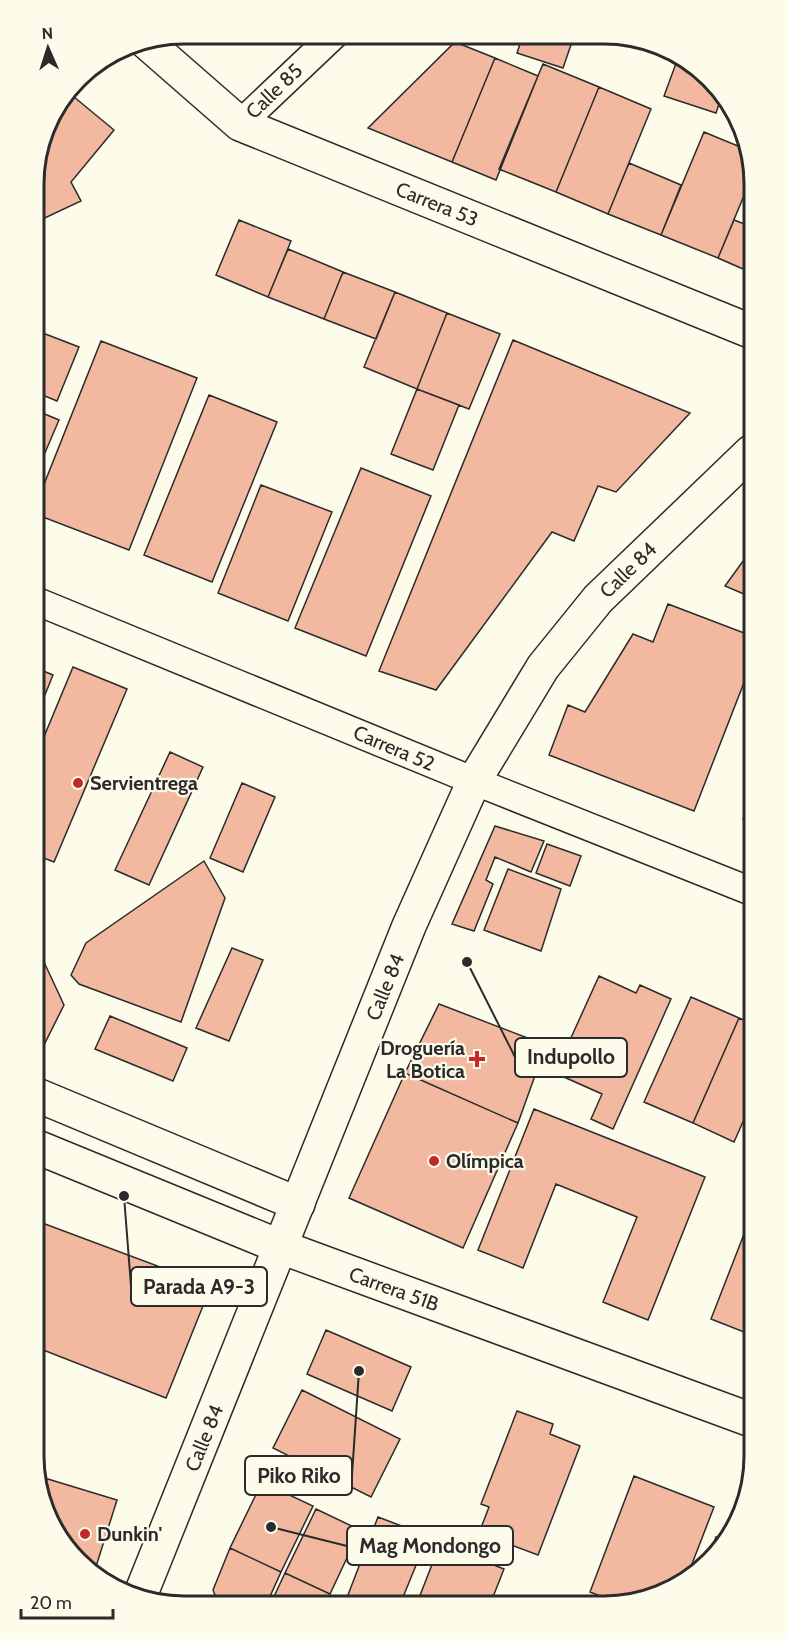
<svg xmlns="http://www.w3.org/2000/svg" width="788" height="1639" viewBox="0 0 788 1639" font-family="Cabin,sans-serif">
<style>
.building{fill:#f2b8a0;stroke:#2b2b2b;stroke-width:1.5}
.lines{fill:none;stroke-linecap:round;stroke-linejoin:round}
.minor-casing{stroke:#2b2b2b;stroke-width:30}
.tertiary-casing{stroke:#2b2b2b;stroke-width:36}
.secondary-casing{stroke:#2b2b2b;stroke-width:36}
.minor{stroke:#fdfbea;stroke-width:27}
.tertiary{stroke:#fdfbea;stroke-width:33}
.secondary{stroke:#fdfbea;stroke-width:33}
.wall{stroke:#2b2b2b;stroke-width:3}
.poi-dot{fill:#c62828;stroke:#fdfbea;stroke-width:2}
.labels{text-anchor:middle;stroke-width:4.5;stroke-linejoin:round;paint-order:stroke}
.street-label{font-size:20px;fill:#2b2b2b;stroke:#fdfbea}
.poi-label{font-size:20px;font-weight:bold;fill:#2b2b2b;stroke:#fdfbea;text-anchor:start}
.rim{fill:none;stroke:#2b2b2b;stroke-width:3}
.leader{fill:none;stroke:#2b2b2b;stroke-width:2}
.callout-dot{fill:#2b2b2b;stroke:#fdfbea;stroke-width:2}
.callout{fill:#fdfbea;stroke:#2b2b2b;stroke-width:2}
.callout-label{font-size:21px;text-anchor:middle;font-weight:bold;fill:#2b2b2b}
</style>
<rect width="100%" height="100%" fill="#fdfbea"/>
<path class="building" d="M523,35H562L573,39L563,68L517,53Z
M618,36H633L678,58L677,61L617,41Z
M455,42L495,58L452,162L368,128Z
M495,58L538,76L496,180L452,162Z
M678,58L704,71L721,98L716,113L664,96Z
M543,64L599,87L556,192L499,169Z
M599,87L651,109L608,214L556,192Z
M68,92L114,130L71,182L81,201L34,223V164L49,117Z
M704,132L750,151V181L718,258L661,235Z
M629,163L681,185L661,235L608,214Z
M239,220L291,241L268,297L216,275Z
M734,220L750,226V272L718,258Z
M288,249L343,272L324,319L268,297Z
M343,272L395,292L376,339L324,319Z
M395,292L447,313L417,389L364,367Z
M447,313L500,334L469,409L417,389Z
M35,330L79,347L57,401L35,392Z
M513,340L690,413L616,492L598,486L574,541L552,532L436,690L379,671Z
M101,341L197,378L129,550L35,514V507Z
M417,389L459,405L433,470L391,454Z
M209,395L277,422L212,582L144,555Z
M35,410L59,420L35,476Z
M361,468L431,496L366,656L295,628Z
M261,485L332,512L288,621L218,593Z
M751,550V597L725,586Z
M668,604L752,636V662L694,811L549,755L568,705L585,712L633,634L653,642Z
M73,667L127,689L54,862L36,855V756Z
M36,668L53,675L36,717Z
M170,752L203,767L149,885L115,870Z
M242,783L275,797L243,872L210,858Z
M752,798V823L743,819Z
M495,826L544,841L531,872L495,857L486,880L493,884L474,931L452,924Z
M547,844L581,856L570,886L536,873Z
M204,861L225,898L181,1022L79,984L71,975L86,943Z
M508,869L561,889L541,951L484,930Z
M37,947L64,1005L37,1059Z
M232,948L263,960L229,1041L196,1028Z
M599,976L636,993L640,985L671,999L613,1129L591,1119L602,1094L555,1073Z
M691,997L739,1018L693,1123L644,1102Z
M439,1004L546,1045L518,1123L405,1073Z
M110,1016L187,1048L173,1081L95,1049Z
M739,1018L753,1024V1099L734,1142L693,1123Z
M405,1073L518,1123L463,1248L349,1198Z
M534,1109L705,1177L648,1320L603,1302L637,1217L556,1184L523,1268L478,1250Z
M37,1221L211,1286L166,1398L38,1348Z
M746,1229L754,1232V1336L711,1319Z
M326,1330L411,1367L392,1411L307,1374Z
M302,1390L400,1439L371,1497L273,1448Z
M517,1411L553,1424L550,1434L580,1446L538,1555L479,1533L489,1507L481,1504Z
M38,1476L117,1500L94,1573L84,1568L38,1495Z
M634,1476L714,1507L685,1582L644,1601H613L590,1592Z
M262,1482L313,1506L281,1572L230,1548Z
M316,1509L360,1530L330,1594L285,1573Z
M378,1517L428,1536L401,1602H352L346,1600Z
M716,1537L726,1541L724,1547L705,1565Z
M440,1544L504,1569L491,1602H430L419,1598Z
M230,1548L281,1572L267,1603H218L213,1590Z
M285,1573L330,1594L326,1602L271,1603Z"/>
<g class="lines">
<defs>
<path id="minor" d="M240,124L335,34
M36,601L474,781L753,892"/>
<path id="tertiary" d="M140,1596L409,926L474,781L543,667L598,599L751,452"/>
<path id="secondary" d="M145,41L240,124L750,331
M37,1095L298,1204
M37,1147L281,1247L754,1421"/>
</defs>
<use href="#minor" class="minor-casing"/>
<use href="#tertiary" class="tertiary-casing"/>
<use href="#secondary" class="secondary-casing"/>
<use href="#minor" class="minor"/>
<use href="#tertiary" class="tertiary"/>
<use href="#secondary" class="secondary"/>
<path class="wall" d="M221,33L229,40L238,33"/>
</g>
<g class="poi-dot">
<circle cx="78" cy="783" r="6"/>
<path d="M474 1050h6v6h6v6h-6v6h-6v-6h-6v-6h6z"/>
<circle cx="434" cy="1161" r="6"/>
<circle cx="85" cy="1534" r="6"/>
</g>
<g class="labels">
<g class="street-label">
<text transform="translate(274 91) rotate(-44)" y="7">Calle 85</text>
<text transform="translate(437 204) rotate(22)" y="7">Carrera 53</text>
<text transform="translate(628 570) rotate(-44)" y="7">Calle 84</text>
<text transform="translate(394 748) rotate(23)" y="7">Carrera 52</text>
<text transform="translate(385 987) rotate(-68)" y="7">Calle 84</text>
<text transform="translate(394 1289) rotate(20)" y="7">Carrera 51B</text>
<text transform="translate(204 1438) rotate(-68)" y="7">Calle 84</text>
</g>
<g class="poi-label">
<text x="90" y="790">Servientrega</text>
<text x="465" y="1055" text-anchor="end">Droguería<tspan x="465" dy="23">La Botica</tspan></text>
<text x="446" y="1168">Olímpica</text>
<text x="97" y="1541">Dunkin'</text>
</g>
</g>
<path d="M0 0H788V1639H0ZM184 44H604A140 140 0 0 1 744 184V1456A140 140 0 0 1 604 1596H184A140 140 0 0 1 44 1456V184A140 140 0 0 1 184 44Z" fill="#fdfbea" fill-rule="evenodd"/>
<path class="rim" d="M184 44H604A140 140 0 0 1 744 184V1456A140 140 0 0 1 604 1596H184A140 140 0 0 1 44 1456V184A140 140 0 0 1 184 44Z"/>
<path class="leader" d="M467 962L515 1057M124 1196L131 1286M359 1371L352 1475M271 1527L347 1546"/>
<g class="callout-dot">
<circle cx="467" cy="962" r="6"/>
<circle cx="124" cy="1196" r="6"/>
<circle cx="359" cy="1371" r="6"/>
<circle cx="271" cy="1527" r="6"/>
</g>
<g class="callout">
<rect x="515" y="1038" width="112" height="39" rx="6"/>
<rect x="131" y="1267" width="136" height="39" rx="6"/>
<rect x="245" y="1456" width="107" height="39" rx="6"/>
<rect x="347" y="1526" width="166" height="39" rx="6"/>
</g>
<g class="callout-label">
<text x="571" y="1064">Indupollo</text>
<text x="199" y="1294">Parada A9-3</text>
<text x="299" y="1483">Piko Riko</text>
<text x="430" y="1553">Mag Mondongo</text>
</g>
<g transform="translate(48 48) rotate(357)" stroke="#fdfbea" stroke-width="4.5" paint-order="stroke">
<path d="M0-4.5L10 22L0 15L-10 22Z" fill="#2b2b2b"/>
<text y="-9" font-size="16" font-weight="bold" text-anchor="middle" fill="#2b2b2b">N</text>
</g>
<path d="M21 1609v9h92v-9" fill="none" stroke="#2b2b2b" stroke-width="3"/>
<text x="30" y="1609" font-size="18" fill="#2b2b2b" stroke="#fdfbea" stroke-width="4.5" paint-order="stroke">20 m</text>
</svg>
